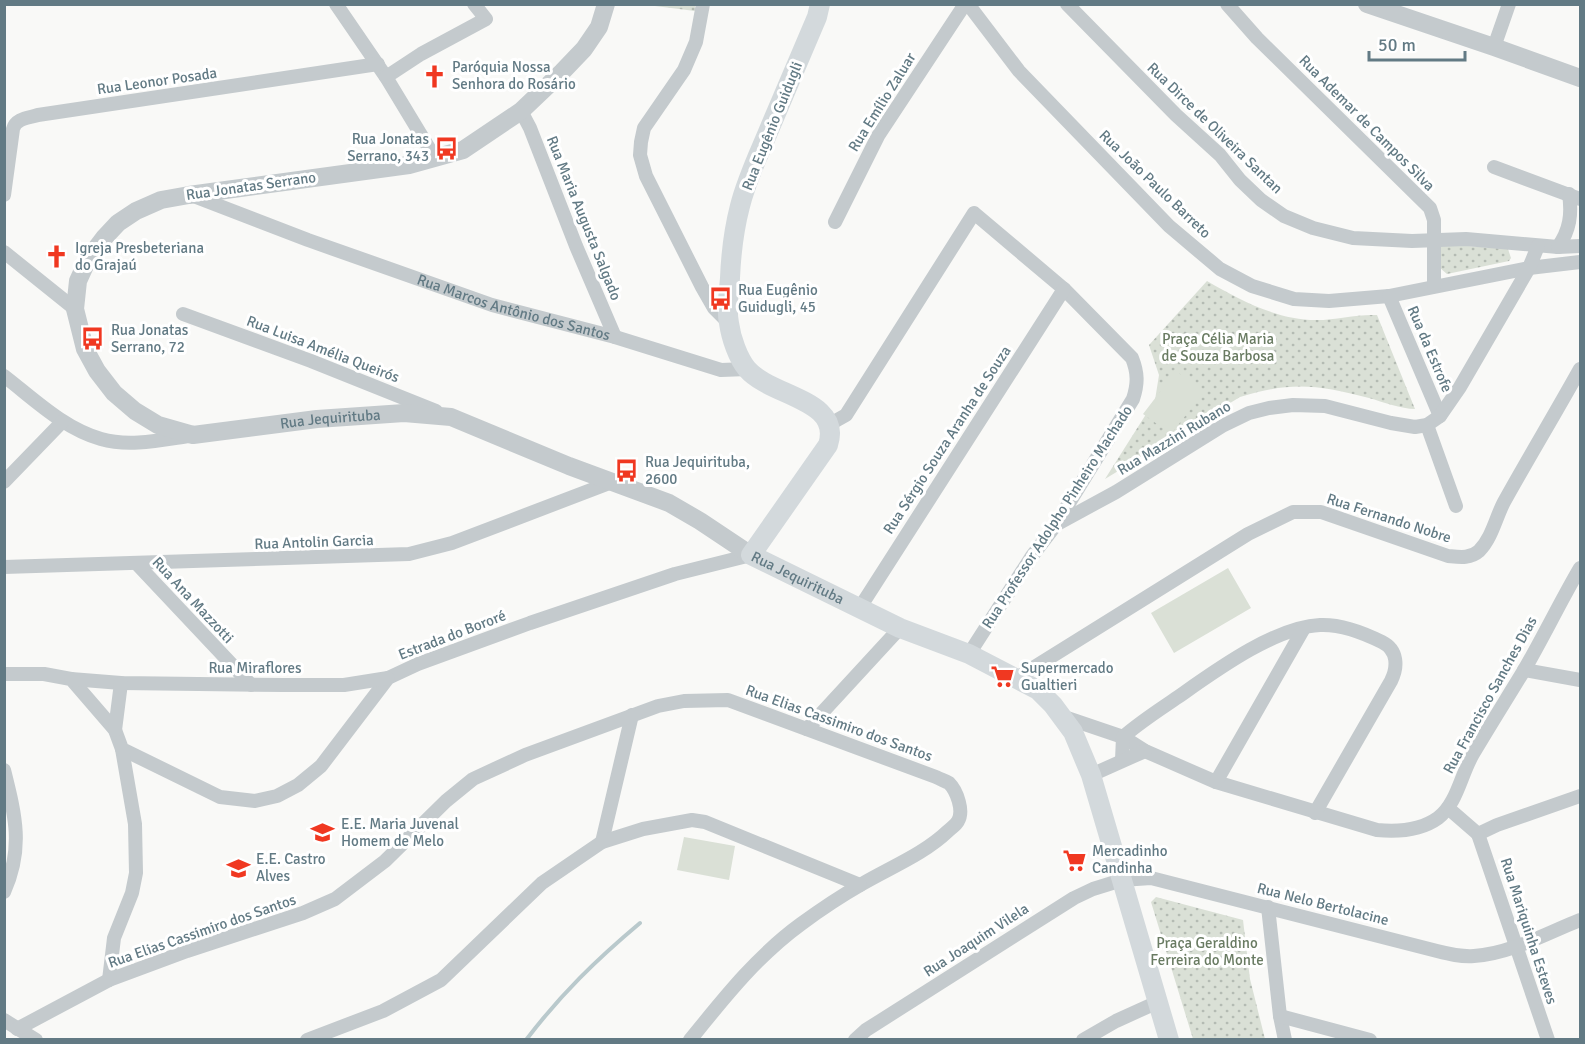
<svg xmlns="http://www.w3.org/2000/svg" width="1585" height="1044" viewBox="0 0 1585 1044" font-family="Signika,sans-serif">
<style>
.park{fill:url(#park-dots)}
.pitch{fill:#dae0d6}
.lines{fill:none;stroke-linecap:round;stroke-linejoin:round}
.stream{stroke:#b9c9cc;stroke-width:4}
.minor{stroke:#c4cacd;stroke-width:14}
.tertiary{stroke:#c4cacd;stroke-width:18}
.secondary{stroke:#d3d9dc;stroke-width:20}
.labels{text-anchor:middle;stroke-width:6;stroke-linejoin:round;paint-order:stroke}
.poi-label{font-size:15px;fill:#627a84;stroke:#fff;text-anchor:start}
.street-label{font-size:15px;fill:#627a84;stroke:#fff}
.park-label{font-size:15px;fill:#697b62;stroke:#fff}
</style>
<defs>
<pattern id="park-dots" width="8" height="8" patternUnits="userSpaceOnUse" patternTransform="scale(1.5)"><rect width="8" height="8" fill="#dae0d6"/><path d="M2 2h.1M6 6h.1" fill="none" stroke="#b4bbb3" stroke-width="1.8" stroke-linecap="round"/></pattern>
</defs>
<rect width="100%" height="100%" fill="#f9f9f7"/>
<path class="park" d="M647,5H695V11Z
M1442,244L1508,249L1511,258L1509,261L1447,274L1440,268L1437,251Z
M1207,281C1240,300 1277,320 1316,320C1337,320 1357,314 1377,315L1415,409C1401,409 1383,402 1369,398C1318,385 1292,381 1240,397L1105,479L1155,400L1159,375L1149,345Z
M1156,897L1243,920L1250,979L1265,1039H1193L1151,902Z"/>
<path class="pitch" d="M1176,371L1204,392L1171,434L1143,414Z
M1228,568L1251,608L1174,653L1151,613Z
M684,837L735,846L729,880L677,870Z"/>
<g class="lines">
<path class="stream" d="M526,1040C561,994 596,960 640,923"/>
<g class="minor">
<path d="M336,4L386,77L435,158"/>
<path d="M703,4L696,42L684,70L644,128L641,142L640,155L646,176L702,287L714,308L728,322"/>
<path d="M968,4L1019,71L1169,226L1220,269L1252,286L1294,299L1329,301L1389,296L1529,268L1580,262"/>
<path d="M1067,4L1176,115L1220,155L1240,180L1261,200L1284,216L1313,228L1353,238L1412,241L1466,239L1558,247L1580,246"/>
<path d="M1227,4L1257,38L1430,208L1434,220V286"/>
<path d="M1494,47L1509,4"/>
<path d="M386,77L421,54L486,19L474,4"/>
<path d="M521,111L530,128L576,246L615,337"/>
<path d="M1494,167L1580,199"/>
<path d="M4,195L13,129C16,118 29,118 38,115L378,64"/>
<path id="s1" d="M191,195L308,240L492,305L615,337L721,370L747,369"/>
<path d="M835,222L878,136L965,4"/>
<path d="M1558,247C1570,230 1572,214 1569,194"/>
<path d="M4,252L75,309"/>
<path d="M1389,296L1440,416"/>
<path d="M183,314L311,361L436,411"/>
<path d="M4,376C34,399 63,428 101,439C129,447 161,440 189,436"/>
<path d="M830,424L846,415L974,213L1064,289L1132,358C1138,373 1138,384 1133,399L1055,526L1032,556L969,654"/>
<path d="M1427,425L1456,506"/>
<path d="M4,482L62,422"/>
<path d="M1057,524L1116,492L1222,426L1249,413L1269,408L1293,405L1325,406L1391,423L1415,427L1427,425L1440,416L1460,387L1529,268L1538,246"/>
<path d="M137,564L251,685"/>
<path d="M4,567L409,554L452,543L612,482"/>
<path d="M859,609L1064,289"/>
<path d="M1524,670L1580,680"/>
<path d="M4,674H44L71,679L115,730L122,749L220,797L255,801L277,796L298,785L321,766L388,678L418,664L530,623L675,574L751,555"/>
<path d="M1017,678L1248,534L1293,512H1321L1448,556C1459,557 1470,559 1479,551C1492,538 1496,517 1504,502C1529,457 1555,414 1580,369"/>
<path d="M71,679L121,683L284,685H344L388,678"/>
<path d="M1064,717L1123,737L1145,751L1216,782L1377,830C1398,832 1420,831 1438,818C1457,804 1461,774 1473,754C1489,727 1506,700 1523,672C1543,638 1560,602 1580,568"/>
<path d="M807,729L900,628"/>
<path d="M115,730L121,683"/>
<path d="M1122,760L1123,737C1140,722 1159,710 1178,697C1215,671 1275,627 1320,625C1341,624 1364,633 1382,642C1398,650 1398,667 1391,681L1315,813"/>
<path d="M4,770C15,814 24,848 4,892"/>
<path d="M1091,775L1145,751"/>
<path d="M1216,782L1304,628"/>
<path d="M1448,808L1478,834L1497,825L1580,796"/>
<path d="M1478,834L1548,1040"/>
<path d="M602,842L632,715"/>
<path d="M1268,907L1280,1016L1285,1040"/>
<path d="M109,980L114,938L132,893L136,873L135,824L122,749"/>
<path d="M1280,1016L1370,1040"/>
<path d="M4,1020L36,1040"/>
<path d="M17,1029L109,980L187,951L303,913L335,899L385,861L446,801L473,779L525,755L658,706L684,701L728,700L936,777C940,779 945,781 949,783C957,791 964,811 958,821C956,825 951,828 948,831C924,854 891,867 862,884C841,896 820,910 801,924C757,956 724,998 690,1040"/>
<path d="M307,1040L383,1011L441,980L542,883L602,842L643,829L692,820L705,822L860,885"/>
<path d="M855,1040L866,1030L1074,898L1093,889L1122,880L1151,878L1437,951C1449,954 1461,957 1474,956C1510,954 1547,933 1580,920"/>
<path d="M1083,1040L1116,1021L1158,1002"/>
</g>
<g class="tertiary">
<path id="s2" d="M606,4L599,27L584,49L562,72L521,111L463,150L409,165L189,195L161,200L136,211L118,223L104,238L88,259L78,281L75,309L85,349L97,371L114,393L135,411L158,425L193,435L317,419L404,413L451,417L569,466L669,503L700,521L751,555"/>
<path d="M1367,4L1494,47L1580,78"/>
</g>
<path class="secondary" id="s3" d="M820,4L817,17C802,53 786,89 771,125C760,152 747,178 740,206C734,229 731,254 730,278C729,292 726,309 729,323C731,338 738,358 747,369C771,397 843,399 828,445L751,555L900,628L969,654L1038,690L1053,705L1073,732L1091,775L1169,1040"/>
</g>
<defs>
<symbol id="church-bare" viewBox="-9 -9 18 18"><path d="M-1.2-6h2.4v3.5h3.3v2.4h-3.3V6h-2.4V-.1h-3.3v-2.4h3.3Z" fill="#f03821" stroke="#fff" stroke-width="2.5" paint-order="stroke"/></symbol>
<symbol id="bus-bare" viewBox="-9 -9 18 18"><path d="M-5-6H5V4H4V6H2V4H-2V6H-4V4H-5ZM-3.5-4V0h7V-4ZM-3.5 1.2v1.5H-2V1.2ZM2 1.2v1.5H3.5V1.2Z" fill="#f03821" stroke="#fff" stroke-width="2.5" paint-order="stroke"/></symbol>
<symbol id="supermarket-bare" viewBox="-9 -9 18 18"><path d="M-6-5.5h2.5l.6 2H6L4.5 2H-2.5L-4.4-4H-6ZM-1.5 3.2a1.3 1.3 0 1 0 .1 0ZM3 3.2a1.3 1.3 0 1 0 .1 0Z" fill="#f03821" stroke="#fff" stroke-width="2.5" paint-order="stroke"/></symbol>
<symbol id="school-bare" viewBox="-9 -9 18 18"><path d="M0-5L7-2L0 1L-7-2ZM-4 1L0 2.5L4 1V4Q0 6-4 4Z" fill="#f03821" stroke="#fff" stroke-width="2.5" paint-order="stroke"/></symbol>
</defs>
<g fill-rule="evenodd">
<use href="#church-bare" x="418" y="60" width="33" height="33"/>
<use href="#bus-bare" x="430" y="132" width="33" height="33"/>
<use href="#church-bare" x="40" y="240" width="33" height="33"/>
<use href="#bus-bare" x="704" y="282" width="33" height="33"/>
<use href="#bus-bare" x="76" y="322" width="33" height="33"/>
<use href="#bus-bare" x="610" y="454" width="33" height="33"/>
<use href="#supermarket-bare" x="986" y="660" width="33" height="33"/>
<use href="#school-bare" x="306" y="816" width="33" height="33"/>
<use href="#supermarket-bare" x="1058" y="844" width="33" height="33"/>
<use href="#school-bare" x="222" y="852" width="33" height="33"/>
</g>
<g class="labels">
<g class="poi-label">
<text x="452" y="72">Paróquia Nossa<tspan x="452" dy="17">Senhora do Rosário</tspan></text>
<text x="429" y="144" text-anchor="end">Rua Jonatas<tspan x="429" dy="17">Serrano, 343</tspan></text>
<text x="75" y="253">Igreja Presbeteriana<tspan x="75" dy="17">do Grajaú</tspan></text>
<text x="738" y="295">Rua Eugênio<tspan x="738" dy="17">Guidugli, 45</tspan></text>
<text x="111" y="335">Rua Jonatas<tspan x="111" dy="17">Serrano, 72</tspan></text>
<text x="645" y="467">Rua Jequirituba,<tspan x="645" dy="17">2600</tspan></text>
<text x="1021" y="673">Supermercado<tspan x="1021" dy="17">Gualtieri</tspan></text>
<text x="341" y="829">E.E. Maria Juvenal<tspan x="341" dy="17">Homem de Melo</tspan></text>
<text x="1092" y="856">Mercadinho<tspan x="1092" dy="17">Candinha</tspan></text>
<text x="256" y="864">E.E. Castro<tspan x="256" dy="17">Alves</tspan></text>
</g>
<g class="street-label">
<text transform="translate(157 81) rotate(-8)" y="5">Rua Leonor Posada</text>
<text transform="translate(882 102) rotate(-58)" y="5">Rua Emílio Zaluar</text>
<text transform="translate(1367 123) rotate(45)" y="5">Rua Ademar de Campos Silva</text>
<text transform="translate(772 126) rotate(-68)" y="5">Rua Eugênio Guidugli</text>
<text transform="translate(1215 128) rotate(44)" y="5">Rua Dirce de Oliveira Santan</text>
<text transform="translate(1155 184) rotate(44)" y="5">Rua João Paulo Barreto</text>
<text transform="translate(251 186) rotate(-8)" y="5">Rua Jonatas Serrano</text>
<text transform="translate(584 218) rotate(68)" y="5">Rua Maria Augusta Salgado</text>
<text dy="5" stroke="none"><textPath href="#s1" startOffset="342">Rua Marcos Antônio dos Santos</textPath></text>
<text transform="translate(323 349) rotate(21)" y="5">Rua Luisa Amélia Queirós</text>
<text transform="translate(1430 349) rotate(67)" y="5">Rua da Estrofe</text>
<text dy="5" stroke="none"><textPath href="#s2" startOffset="987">Rua Jequirituba</textPath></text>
<text transform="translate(1174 438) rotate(-31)" y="5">Rua Mazzini Rubano</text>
<text transform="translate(947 440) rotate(-57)" y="5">Rua Sérgio Souza Aranha de Souza</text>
<text transform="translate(1057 517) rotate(-57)" y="5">Rua Professor Adolpho Pinheiro Machado</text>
<text transform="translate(1389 518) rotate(18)" y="5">Rua Fernando Nobre</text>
<text transform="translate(314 542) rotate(-2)" y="5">Rua Antolin Garcia</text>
<text dy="5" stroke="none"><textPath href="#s3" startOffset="693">Rua Jequirituba</textPath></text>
<text transform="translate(193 600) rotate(47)" y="5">Rua Ana Mazzotti</text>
<text transform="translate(452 635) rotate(-21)" y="5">Estrada do Bororé</text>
<text x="255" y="673">Rua Miraflores</text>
<text transform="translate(1490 695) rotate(-61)" y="5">Rua Francisco Sanches Dias</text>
<text transform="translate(839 723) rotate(20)" y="5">Rua Elias Cassimiro dos Santos</text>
<text transform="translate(1323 904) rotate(14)" y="5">Rua Nelo Bertolacine</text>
<text transform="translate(202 931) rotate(-19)" y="5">Rua Elias Cassimiro dos Santos</text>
<text transform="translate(1529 931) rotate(72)" y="5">Rua Mariquinha Esteves</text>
<text transform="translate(976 940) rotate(-33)" y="5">Rua Joaquim Vilela</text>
</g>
<g class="park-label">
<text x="1218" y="344">Praça Célia Maria<tspan x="1218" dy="17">de Souza Barbosa</tspan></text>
<text x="1207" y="948">Praça Geraldino<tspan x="1207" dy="17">Ferreira do Monte</tspan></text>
</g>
</g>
<rect width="1585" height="1044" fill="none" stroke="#627a84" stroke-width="12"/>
<path d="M1369 51v9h96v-9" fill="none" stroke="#627a84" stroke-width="3"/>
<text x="1378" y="51" font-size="18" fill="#627a84" stroke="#ffffff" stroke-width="4.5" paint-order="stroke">50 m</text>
</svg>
